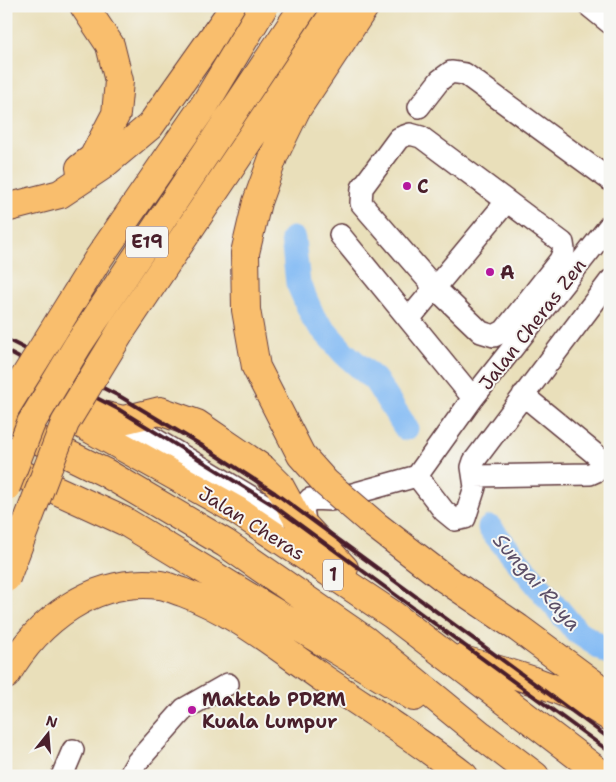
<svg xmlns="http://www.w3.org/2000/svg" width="616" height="782" viewBox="0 0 616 782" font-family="'Shantell Sans',sans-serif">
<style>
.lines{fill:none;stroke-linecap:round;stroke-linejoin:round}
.river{stroke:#84bbf4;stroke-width:25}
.minor-casing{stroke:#623c40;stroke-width:24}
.highway-casing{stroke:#623c40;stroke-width:30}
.minor{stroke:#fff;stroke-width:21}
.highway{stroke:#f9be6d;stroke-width:28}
.rail{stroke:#4a1f2b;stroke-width:4}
.highway-bridge-casing{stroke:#623c40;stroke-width:30;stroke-linecap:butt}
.highway-bridge{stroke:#f9be6d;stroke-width:28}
.poi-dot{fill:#b5179e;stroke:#f6f6f2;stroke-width:2}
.labels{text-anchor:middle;stroke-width:4;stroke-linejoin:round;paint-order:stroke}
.shield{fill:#f6f6f2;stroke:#7e6067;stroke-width:1}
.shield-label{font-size:18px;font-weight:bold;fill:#4a1f2b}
.poi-label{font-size:19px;font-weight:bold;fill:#4a1f2b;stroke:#f6f6f2;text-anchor:start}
.street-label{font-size:19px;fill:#4a1f2b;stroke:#f6f6f2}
.water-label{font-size:20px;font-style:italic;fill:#5b4e67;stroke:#f6f6f2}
</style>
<rect width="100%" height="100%" fill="#f6f6f2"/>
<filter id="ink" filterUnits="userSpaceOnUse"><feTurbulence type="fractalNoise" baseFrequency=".02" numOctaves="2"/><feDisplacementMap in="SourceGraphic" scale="10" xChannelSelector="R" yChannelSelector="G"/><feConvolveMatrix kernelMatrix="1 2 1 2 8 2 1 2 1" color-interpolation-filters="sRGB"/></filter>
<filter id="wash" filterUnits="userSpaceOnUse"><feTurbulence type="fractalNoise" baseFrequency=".0096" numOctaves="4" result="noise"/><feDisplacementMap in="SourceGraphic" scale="20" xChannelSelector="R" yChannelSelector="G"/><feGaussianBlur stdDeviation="1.12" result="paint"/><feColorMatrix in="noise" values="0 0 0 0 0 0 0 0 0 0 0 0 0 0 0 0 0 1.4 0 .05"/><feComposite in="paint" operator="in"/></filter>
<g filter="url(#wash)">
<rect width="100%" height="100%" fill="#e9dfba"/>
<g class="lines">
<path class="river" d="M293,239L298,283L314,319L344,353L375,380L406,428
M490,528L576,631L610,653"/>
</g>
</g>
<g filter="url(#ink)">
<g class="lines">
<defs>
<path id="minor" d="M589,6L610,23
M419,107L440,80L451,72L465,74L610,180
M410,134L421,137L563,243L564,250L560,260L504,331L494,336L481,332L434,287L361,203L362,188L399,138Z
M340,235L473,398
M409,319L507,201
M523,395L606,463
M123,420L268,507L274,522L275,536
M417,476L444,511L455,520L465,518L475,487L472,467L474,461L610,281
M475,476L590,474L599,470L610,458
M306,529L303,508L310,499L331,500L417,476L473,398L610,225
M62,776L73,750
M129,776L137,762L184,709L228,684"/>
<path id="highway" d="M80,168L93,158L116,114L119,81L110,45L84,6
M6,208L60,194L102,166L150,126L235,6
M6,382L236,510L393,615L604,776
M74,409L123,420L160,411L197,424L263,469L279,485L297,518L344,568
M6,424L106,473L225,543L365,640L481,735L535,776
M6,467L124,521L414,697
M444,578L518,628L610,696
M459,659C511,673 564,687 610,717
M6,675C38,620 94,577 160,585C168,586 175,590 182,592C234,611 279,648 324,679C371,711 420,741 464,776"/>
</defs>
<use href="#minor" class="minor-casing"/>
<use href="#highway" class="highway-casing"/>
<use href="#minor" class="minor"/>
<use href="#highway" class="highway"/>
<path class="rail" d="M6,339L121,397L201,445L275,493L610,739
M6,351L118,409L270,503L610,752"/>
<defs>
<path id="highway-bridge" d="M365,6L296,110L274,155L257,202L245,253L246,310L256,367L301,455L326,483L375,525L444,578
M6,407L98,259L205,104L264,6
M6,487L31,423L78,345L304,6
M6,578L65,423L123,328L339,6"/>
</defs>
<use href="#highway-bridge" class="highway-bridge-casing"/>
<use href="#highway-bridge" class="highway-bridge"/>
</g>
</g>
<g class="poi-dot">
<circle cx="407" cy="186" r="5"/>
<circle cx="490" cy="272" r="5"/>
<circle cx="192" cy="710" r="5"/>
</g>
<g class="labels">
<g class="shield">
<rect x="126" y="226.5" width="42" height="31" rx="4"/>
<rect x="323" y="559.5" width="20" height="31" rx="4"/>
</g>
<g class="shield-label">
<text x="147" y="248">E19</text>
<text x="333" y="581">1</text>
</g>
<g class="poi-label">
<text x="417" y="193">C</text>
<text x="500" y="279">A</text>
<text x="202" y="706">Maktab PDRM<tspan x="202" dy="22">Kuala Lumpur</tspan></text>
</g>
<g class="street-label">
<text transform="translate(532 324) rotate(-52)" y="7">Jalan Cheras Zen</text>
<text transform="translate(252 523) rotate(32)" y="7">Jalan Cheras</text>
</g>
<g class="water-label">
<text transform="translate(537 582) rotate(49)" y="7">Sungai Raya</text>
</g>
</g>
<rect width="616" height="782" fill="none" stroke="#f6f6f2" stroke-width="25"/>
<g transform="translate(48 734) rotate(17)" stroke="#f6f6f2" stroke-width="4" paint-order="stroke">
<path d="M0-4L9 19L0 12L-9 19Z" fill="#4a1f2b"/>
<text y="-8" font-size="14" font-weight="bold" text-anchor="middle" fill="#4a1f2b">N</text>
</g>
</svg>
